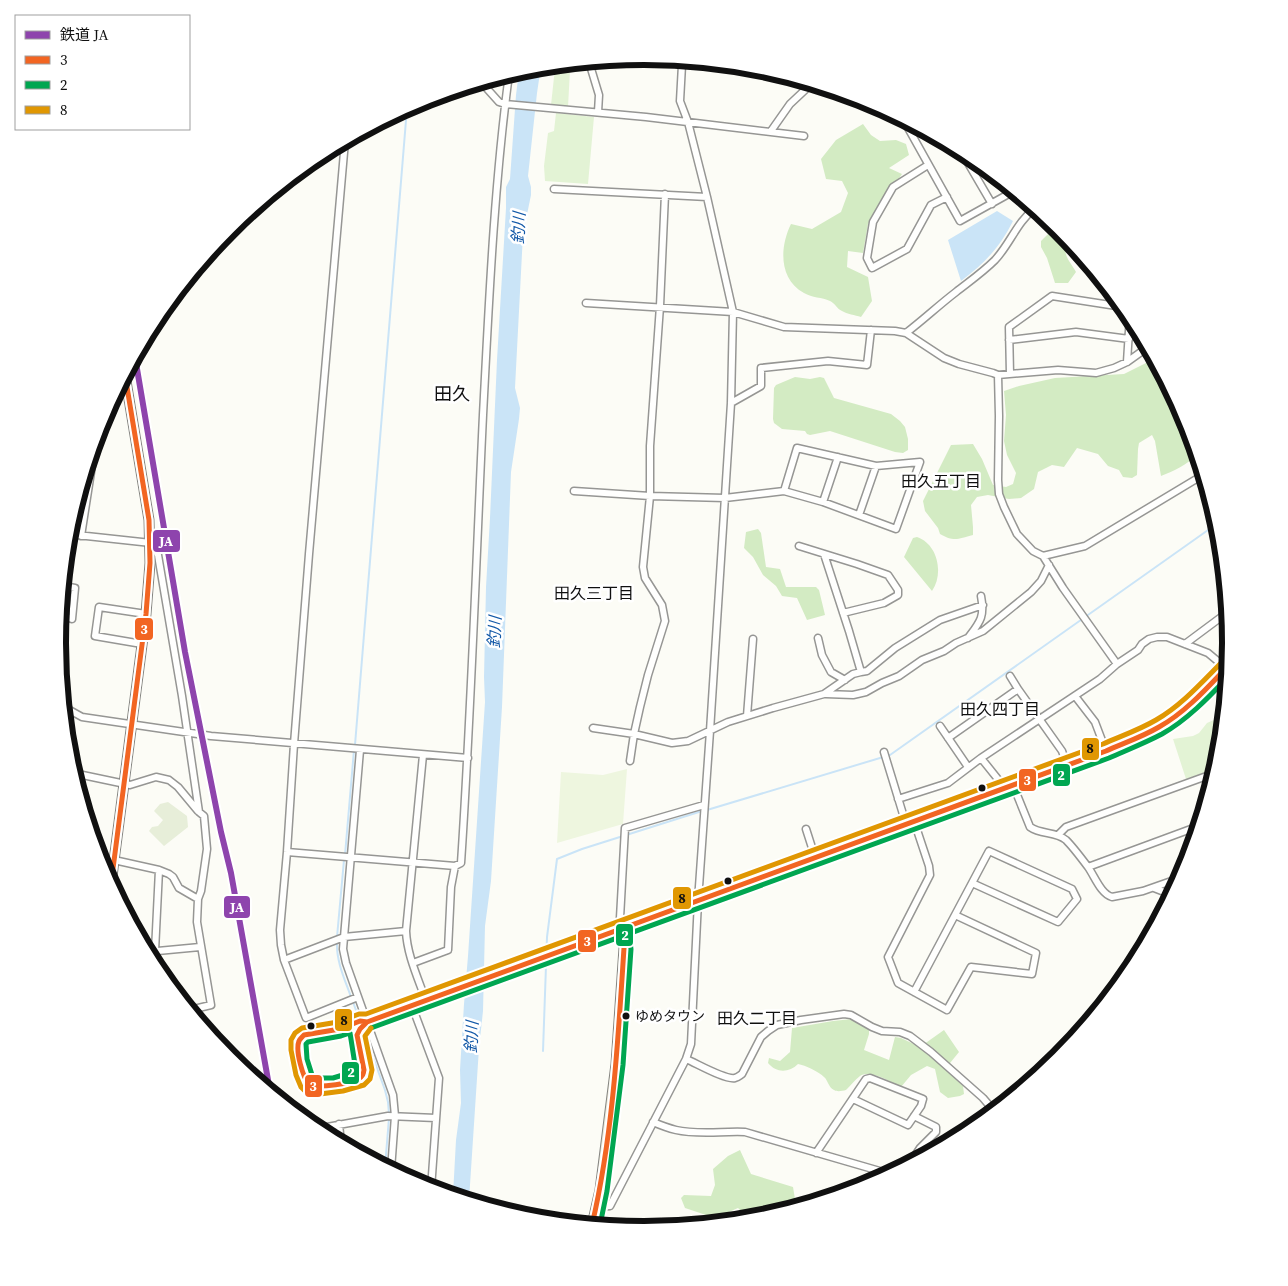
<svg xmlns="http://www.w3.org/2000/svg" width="1288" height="1286" viewBox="0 0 1288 1286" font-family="'Source Serif 4','Noto Sans JP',serif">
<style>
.green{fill:#e3f3d5}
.forest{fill:#d3ebc3}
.cemetery{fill:#e7eed9}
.pitch{fill:#eef6df}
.water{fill:#cae4f7}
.pier{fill:#fcfcf6}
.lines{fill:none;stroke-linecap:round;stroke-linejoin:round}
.stream{stroke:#cae4f7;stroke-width:2}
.minor-casing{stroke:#969694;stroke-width:9}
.major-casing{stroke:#848481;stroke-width:11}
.minor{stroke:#fffffe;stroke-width:6}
.major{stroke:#edeada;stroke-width:9}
.bus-1-casing{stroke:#fff;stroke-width:9}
.bus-2-casing{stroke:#fff;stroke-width:9}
.bus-3-casing{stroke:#fff;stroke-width:9}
.bus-1{stroke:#f26522;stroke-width:5}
.bus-2{stroke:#00a651;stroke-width:5}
.bus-3{stroke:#e09702;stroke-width:5}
.rail-1-casing{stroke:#fff;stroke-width:10}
.rail-1{stroke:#8e44ad;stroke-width:6}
.bus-dot{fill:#101010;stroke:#fff;stroke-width:2}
.labels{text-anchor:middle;stroke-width:5;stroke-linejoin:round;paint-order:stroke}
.bus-label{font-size:14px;fill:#101010;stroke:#fff;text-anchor:start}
.water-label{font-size:16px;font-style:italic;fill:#1359a8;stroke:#fff}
.neighbourhood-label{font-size:16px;fill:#101010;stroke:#fff}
.quarter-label{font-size:18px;fill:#101010;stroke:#fff}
.rim{fill:none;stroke:#101010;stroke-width:6}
.line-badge{stroke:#fff;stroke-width:2}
.badge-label{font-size:14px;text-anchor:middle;font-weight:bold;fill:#fff}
.pale-badge-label{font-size:14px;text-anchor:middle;font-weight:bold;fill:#111}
</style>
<rect width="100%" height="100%" fill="#fcfcf6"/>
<path class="green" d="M555,68L570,70L568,107L551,105Z
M556,113L594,117L588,184L545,181L544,166L548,133L554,131Z
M1216,719C1222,740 1222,748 1216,769L1186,779L1173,739L1193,736L1199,733L1207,723Z"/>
<path class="forest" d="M863,124L871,135L880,141L896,140L906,144L909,155L889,168L902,174L868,224L863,253L848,251L847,267L868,277L872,301L861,317C855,315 847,314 842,311C837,309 835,303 830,301C822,297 812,298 804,293C778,279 780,246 791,224L812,229L841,212L848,193L842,181L826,179L821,159L836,140Z
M1056,226L1069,240C1060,253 1070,261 1076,272L1068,283H1055L1047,258L1041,247V241Z
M1154,359L1186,419L1197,454C1187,465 1174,471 1161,476L1155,441L1152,435L1139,443L1138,449L1137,475L1132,478L1123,477L1119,470L1108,466L1098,454L1077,448L1064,467L1052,465L1038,472L1034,489L1021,498L1009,499L988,495L977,497L971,505L973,527V535C958,539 954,542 940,534L938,528L925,511L923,501L951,445L973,444L982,459L993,485L1006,487L1013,484L1016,473L1007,455L1004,441L1006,415L1004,391L1019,386L1055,378L1124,374Z
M795,377L810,379L820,377L824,378L834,398L891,414L900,421L905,427L908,439V450L903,453L895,452L830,431L810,435L807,434L805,431L782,429L774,423L773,419L774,388L776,385Z
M758,529L761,533L766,567L780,569L786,587H816L819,590L825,615L807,620L797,598L782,596L776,586L763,575L753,557L744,548L746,532Z
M917,537C938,544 944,574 932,591L904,557L913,538Z
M852,1019L869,1030V1034L864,1050L889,1060L895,1037L901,1038L920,1047L944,1030L959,1052L946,1068L963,1086L964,1094L960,1096L948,1098L940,1092L935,1069L927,1066L911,1075L901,1087C891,1082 870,1069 860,1076C855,1080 850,1086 846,1090C842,1091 837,1092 834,1090C828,1087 828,1080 824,1077C819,1072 805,1065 798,1064C789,1073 776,1073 768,1063L769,1058L780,1061L790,1052L792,1028L833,1021Z
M740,1150L751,1174L793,1187L795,1199L793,1208L758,1219L735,1221L745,1215L738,1208L715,1218L685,1208L681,1198L684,1195L711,1196L715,1185L713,1169L728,1156Z"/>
<path class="cemetery" d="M168,802L187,816L188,827L164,846L149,831L152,827L158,826L163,820L154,811L160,804Z"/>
<path class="pitch" d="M627,769L623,824L557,843L561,772L603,775Z"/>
<path class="water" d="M541,66L537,93L528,176L531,187V195L523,234L515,388L520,408L519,419L511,472L502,707L491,881L485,926L483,1011L479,1048L469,1200L453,1195L456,1140L461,1103L460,1070L464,1004L468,956L485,702L484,677L486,587L490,518L497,360L506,208V187L510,179L516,95L519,71L530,67Z
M997,211L1013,221C1000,247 985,263 961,281L948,240Z"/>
<path class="pier" d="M487,968L486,989L462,998L464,976Z"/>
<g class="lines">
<path class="stream" d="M355,745L407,108
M707,810L890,755L1218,523
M345,855L354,750
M337,937L344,860
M337,942C336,961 345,980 351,997
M353,1002L385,1090L388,1102L389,1114
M543,1051L547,937L557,859L582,849L702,811
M385,1167L389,1118"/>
<defs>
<path id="minor" d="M589,62L599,95L598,112
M481,82L499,102L505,104L646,117L804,136
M905,120L907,126L960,221L1014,191
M771,131L790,104L806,89L804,81
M345,141L309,554L294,744L287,852L280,930L281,945L284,960L306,1018L358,997
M961,151L992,204
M928,165L893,187L873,222L867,258L872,268L907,249L931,205L947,197
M554,189L707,197
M1091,268H1092
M586,303L733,312L784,327L895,331L906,333L944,358L959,364L993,373L998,375L1058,370L1096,373L1114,368L1127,362L1148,347
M906,333C923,320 939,305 956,292C970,281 983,272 995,260C1010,244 1017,222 1035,208
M1009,340L1076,332L1129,339
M1127,362L1130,315
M1010,374L1009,327L1052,296L1123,307
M998,375L999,416L998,480L999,494L1004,507L1017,534L1033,551L1043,556L1063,588L1117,664
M731,403L761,386V368L828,361L867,365L871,330
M797,448L876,466L920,462L896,529L823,502L784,491Z
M574,491L650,496L725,498L784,491
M823,502L838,457
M859,515L876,466
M68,534L151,543L158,555L182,696L199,812L204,816L207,849L201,891L198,899L197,922L211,1005L190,1010
M81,536L93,459H90
M799,546L857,564L888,575L898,590V595L884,603L843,613
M1043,556L1085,546L1203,475
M60,615L72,619L75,588L63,586
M818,638L822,655L831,672L845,680
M968,638C980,622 985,617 981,596
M142,644L95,636L99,607L146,614
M1185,644L1228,612
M861,672L867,671L895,648L940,620L983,605
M1010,676L1018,689
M826,694L853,695L866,692L882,683L899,676L922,660L944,651L956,643L983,631L1031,592L1041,581L1049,565
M1075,696L1095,722L1106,751
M64,707L82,717L211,736L468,758
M747,716L753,639
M940,726L968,767
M593,728L634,734L672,743L688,741L728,722L773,708L824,694L853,674L861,672L849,631L824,554
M1222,730V729
M948,738L1018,689L1062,751L1067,765
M360,750L343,949L346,963L393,1095L395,1116L391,1170
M884,752L906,824
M423,755L406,931C407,955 418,978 426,1001
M981,758L1005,788
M630,761L634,734L640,707L648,675L665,621L662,605L645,578L643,567L650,496V446L660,306L665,194
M73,773L130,785L156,777L169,780L178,787L198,811
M1013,785L1030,827C1041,835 1056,831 1066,840C1073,847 1082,859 1088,867C1095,877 1101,894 1112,897L1143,891L1180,878
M898,799L948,783L981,758L1100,679L1117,664L1138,650L1142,644L1149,639L1157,637H1167L1208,653L1226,668
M914,821L929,866L930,875L888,957L898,983L947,1010L971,967L1032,974L1036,953L955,915
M806,829L815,857
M1058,835L1066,827L1215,773
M287,852L455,866L461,863C471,714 476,564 483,415C489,301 494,187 509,74
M114,860L159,870L169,874L173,877L179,888L198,899
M1088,867L1199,826
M159,870L155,951L160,974
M1154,888L1172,895
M147,952L200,947
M284,960L344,937L406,931
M413,963L448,950L451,887L455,866
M914,992L972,883L1058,922L1077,899L1072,889L989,851L972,883
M412,1006L439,1078L431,1189
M367,1022L621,929L620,918L625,828L704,805
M686,1059C696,1063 725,1080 735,1078C738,1077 739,1076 742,1074L761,1037L768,1031L777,1025L801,1020L844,1014L851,1015L872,1027L882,1031L900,1032L910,1036L931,1052L983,1098L994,1111
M653,1122C660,1125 668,1128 676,1130C698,1135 722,1131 745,1132L890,1174
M339,1124L341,1143
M316,1129L388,1116L436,1118
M816,1153L866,1079L870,1078L923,1099L921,1106L908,1125L853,1099
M911,1162L920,1148L936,1132V1127L914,1116
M597,1207L610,1206L686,1059L691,1044L698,901L710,731L731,403L733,312L707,197L688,122L680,101L682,65L684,60"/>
<path id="major" d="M111,884L146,614L150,563L149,520L125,375
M592,1225L600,1190L616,1064L624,948L621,929L1106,751C1124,743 1142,736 1159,727C1185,712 1207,688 1228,666"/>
</defs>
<use href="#minor" class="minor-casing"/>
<use href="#major" class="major-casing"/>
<use href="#minor" class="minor"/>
<use href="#major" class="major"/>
<defs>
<path id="bus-1" d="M111,884L146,614L150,563L149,520L125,375
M360,1021L367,1022L360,1029L357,1035L364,1070C363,1074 364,1074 361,1077C353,1084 319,1088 309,1085C303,1077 295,1051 299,1041C300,1039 302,1037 304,1035L340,1029Z
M367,1022L1106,751C1124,743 1142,737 1159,727C1186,712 1207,688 1228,666
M592,1225C613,1135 618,1040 624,948L621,929"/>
<path id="bus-2" d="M371,1028L1109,758C1127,750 1145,743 1162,734C1187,720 1208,698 1227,678
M350,1033L356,1071L333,1078H313L307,1059L306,1044L308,1042L341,1036Z
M600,1225L607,1191L623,1065L631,949L628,928"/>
<path id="bus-3" d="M371,1028L365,1036L372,1070L370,1079L364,1085L343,1091L320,1094L306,1092L301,1087L296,1075L291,1050V1040L295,1033L302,1028L338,1022L359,1014H366L1103,744C1121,736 1139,730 1156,720C1182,705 1202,682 1223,661"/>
</defs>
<use href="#bus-1" class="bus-1-casing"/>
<use href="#bus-2" class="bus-2-casing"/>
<use href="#bus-3" class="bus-3-casing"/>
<use href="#bus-1" class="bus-1"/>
<use href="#bus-2" class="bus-2"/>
<use href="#bus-3" class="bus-3"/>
<defs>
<path id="rail-1" d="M135,357L185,652L221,832L231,873L270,1091"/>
</defs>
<use href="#rail-1" class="rail-1-casing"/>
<use href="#rail-1" class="rail-1"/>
</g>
<g class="bus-dot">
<circle cx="982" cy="788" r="4.5"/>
<circle cx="728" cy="881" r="4.5"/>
<circle cx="626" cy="1016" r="4.5"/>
<circle cx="311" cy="1026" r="4.5"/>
</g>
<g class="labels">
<g class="bus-label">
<text x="635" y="1021">ゆめタウン</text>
</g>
<g class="water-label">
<text transform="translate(518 228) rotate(-87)" y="6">釣川</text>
<text transform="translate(494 632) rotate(-87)" y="6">釣川</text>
<text transform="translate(471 1037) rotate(-87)" y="6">釣川</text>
</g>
<g class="neighbourhood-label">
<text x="941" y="487">田久五丁目</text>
<text x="594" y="599">田久三丁目</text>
<text x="1000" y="715">田久四丁目</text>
<text x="757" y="1024">田久二丁目</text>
</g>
<g class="quarter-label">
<text x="452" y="400">田久</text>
</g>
</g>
<path d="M0 0H1288V1286H0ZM66 643a578 578 0 1 1 1156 0a578 578 0 1 1-1156 0Z" fill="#fff" fill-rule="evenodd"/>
<path class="rim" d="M66 643a578 578 0 1 1 1156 0a578 578 0 1 1-1156 0Z"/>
<g class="line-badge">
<rect x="152" y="529" width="29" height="24" rx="5" fill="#8e44ad"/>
<rect x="134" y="617" width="20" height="24" rx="5" fill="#f26522"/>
<rect x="1081" y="737" width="19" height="24" rx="5" fill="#e09702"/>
<rect x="1052" y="763" width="19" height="24" rx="5" fill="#00a651"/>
<rect x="1018" y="768" width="19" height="24" rx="5" fill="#f26522"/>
<rect x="672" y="886" width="20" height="24" rx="5" fill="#e09702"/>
<rect x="223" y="895" width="28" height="24" rx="5" fill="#8e44ad"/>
<rect x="615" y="923" width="19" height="24" rx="5" fill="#00a651"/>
<rect x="577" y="929" width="20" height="24" rx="5" fill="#f26522"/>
<rect x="334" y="1008" width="19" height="24" rx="5" fill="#e09702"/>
<rect x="341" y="1061" width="19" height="24" rx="5" fill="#00a651"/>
<rect x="304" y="1074" width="19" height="24" rx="5" fill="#f26522"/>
</g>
<g class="badge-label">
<text x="166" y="546">JA</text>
<text x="144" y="634">3</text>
<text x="1061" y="780">2</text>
<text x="1027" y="785">3</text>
<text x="237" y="912">JA</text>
<text x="625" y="940">2</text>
<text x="587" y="946">3</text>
<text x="351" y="1077">2</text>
<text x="313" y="1091">3</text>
</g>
<g class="pale-badge-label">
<text x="1090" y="753">8</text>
<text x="682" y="903">8</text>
<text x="344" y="1025">8</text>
</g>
<rect x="15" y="15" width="175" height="115" fill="#ffffff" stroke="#9f9f9f"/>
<rect x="25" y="31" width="25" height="8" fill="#8e44ad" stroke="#9f9f9f"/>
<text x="60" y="40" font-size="15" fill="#101010">鉄道 JA</text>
<rect x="25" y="56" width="25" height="8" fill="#f26522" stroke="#9f9f9f"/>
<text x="60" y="65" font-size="15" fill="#101010">3</text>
<rect x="25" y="81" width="25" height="8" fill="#00a651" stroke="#9f9f9f"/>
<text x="60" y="90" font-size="15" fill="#101010">2</text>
<rect x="25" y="106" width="25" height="8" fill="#e09702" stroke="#9f9f9f"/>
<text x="60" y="115" font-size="15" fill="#101010">8</text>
</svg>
